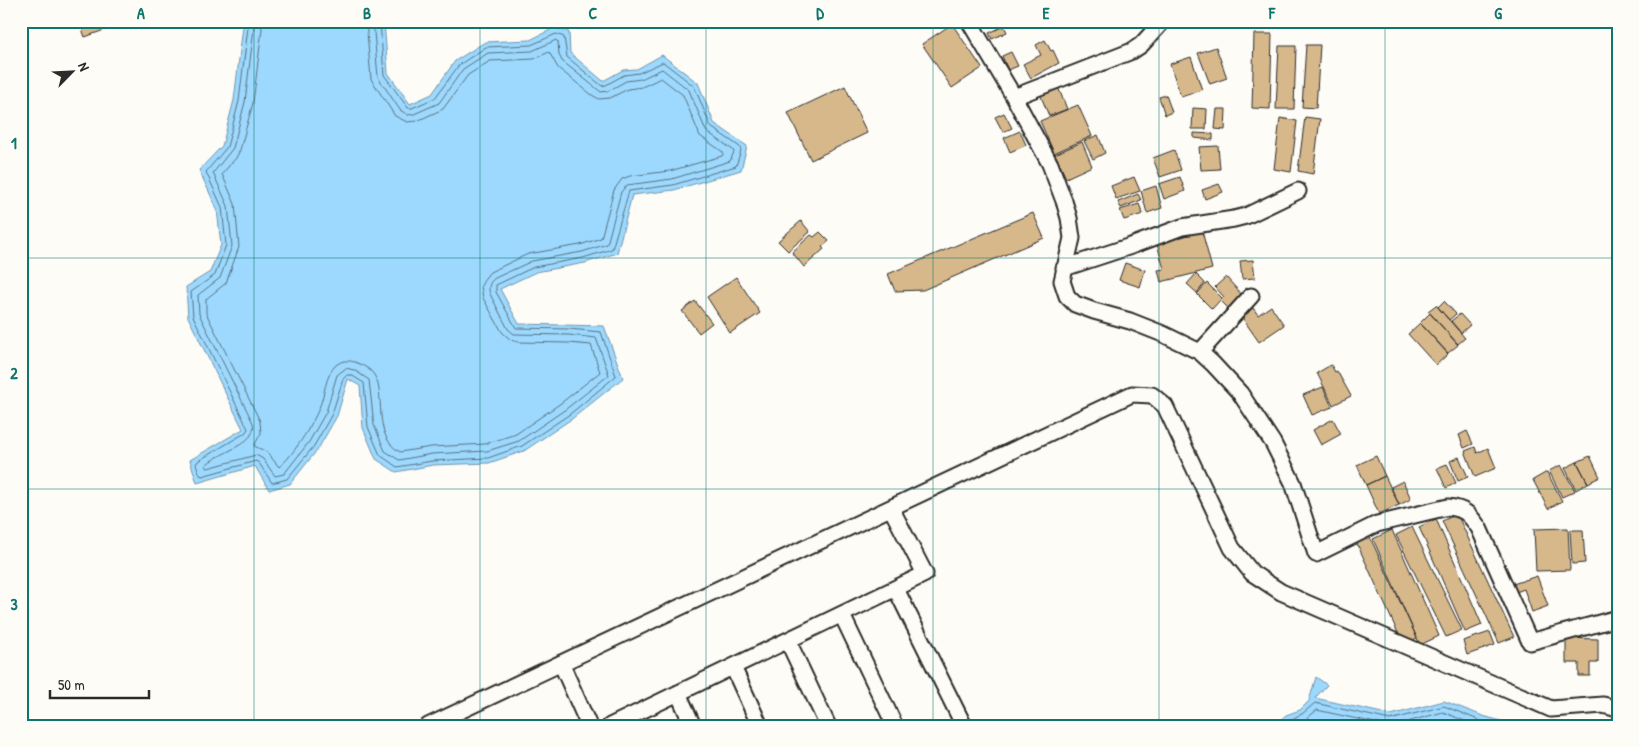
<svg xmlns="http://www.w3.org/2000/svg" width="1639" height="747" viewBox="0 0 1639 747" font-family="'Patrick Hand',sans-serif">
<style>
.water{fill:#9dd9fe;stroke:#6f93aa}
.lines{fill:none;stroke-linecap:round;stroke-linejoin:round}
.shore{stroke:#59717f;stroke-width:1}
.building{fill:#d7b88b;stroke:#2b2b2b}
.street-casing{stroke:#2b2b2b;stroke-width:19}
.street{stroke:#fdfcf7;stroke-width:15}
.grid{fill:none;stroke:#0f766e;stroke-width:1;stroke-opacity:0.55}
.neatline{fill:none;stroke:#0f766e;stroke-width:2}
.grid-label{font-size:16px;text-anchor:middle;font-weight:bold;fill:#0f766e}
</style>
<rect width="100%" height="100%" fill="#fdfcf7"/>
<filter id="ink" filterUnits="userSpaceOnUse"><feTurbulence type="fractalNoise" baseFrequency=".02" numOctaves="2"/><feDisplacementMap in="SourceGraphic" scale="10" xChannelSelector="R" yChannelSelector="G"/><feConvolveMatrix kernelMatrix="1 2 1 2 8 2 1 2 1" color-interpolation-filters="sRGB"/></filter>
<g filter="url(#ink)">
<path class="water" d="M238,21H384L388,73L410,104L432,94L455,61L485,42L530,40L554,28L569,32L570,53L603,81L623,70L637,69L662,55L698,83L714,123L747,146L741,170L674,190L632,195L617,253L585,263L536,272L500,289L519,324L604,326L623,378L573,418L524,451L489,463L433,465L396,472L376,459L363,428L360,386L348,379L337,416L318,449L290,484L269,490L255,466L197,483L190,460L243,429L188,317L186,287L210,272L221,245L217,209L199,170L222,146L234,100L243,26Z
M1316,677L1327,685L1315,698L1391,715L1444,701L1483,716L1519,726H1273L1286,715L1300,710L1309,701Z"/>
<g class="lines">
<path class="shore" d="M245,21L248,27L239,101L227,147L206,172L222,207L226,245L215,275L191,292L193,316L248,429L245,433L198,461L196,464L200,475L202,476L256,461L259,463L272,483L287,479L314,446L332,414L343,379L347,375H351L364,383L368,427L380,455L397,467L432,461L488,458L522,446L570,414L616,376L601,332L569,329L516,328L496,292V285L534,267L583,258L612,249L629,191L673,185L736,166L741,150L740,147L711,127L694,86L663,62L639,73L624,75L606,85L602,86L567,57L564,37L556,34L531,45L486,47L459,65L435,98L412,108H408L384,75L380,21
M253,21L254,28L245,102L233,148L213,173L228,206L232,246L220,278L198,295L199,314L253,423C259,444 216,453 205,466L208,468L256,455L263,459L275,476L284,474L309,442L326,412L337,375L346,368L354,370L369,380L374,425L385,451L399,460L432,454L487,451L519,441L566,409L609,375L596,338L569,335L514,334L508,329L490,294C488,288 489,282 495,278L532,261L582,252L607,244L621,192L627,185L672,179L730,161L734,152L733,150L706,131L689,90L662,69L641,79L626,81L608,91L601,92L562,61L559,55L558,42L556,40L532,51L488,53L463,69L439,103L414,114L408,115L400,110L378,77L373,21
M261,21L262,29L253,103L240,150L236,158L222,174L235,204L239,247L226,283L206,299V313L260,421L261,433L254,446L267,452L279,467C292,457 313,424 319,408C325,395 325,375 336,365C346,357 357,362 367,368C392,383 367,433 400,452L431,447L485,444L516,434L561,403L600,372L591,345L569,343L518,342L511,340L502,332L483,298L481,286L485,278L490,272L528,254L580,245L601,238L614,190L622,179L630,176L670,171L722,156L723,154V152L700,136L683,95L661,78L642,87L628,89L610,98L599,99L592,95L558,68L549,52L534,59L490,61L468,75L443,109L417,121L407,122L395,116L371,79L366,21
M1281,726L1289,720L1302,714L1315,703L1390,720L1444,706L1481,721L1501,726
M1291,726L1306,719L1317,710L1389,726
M1393,726L1443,712L1477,726"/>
</g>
<path class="building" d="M79,21H104L107,29L85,37Z
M952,24L982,68L952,88L922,44Z
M1004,26L1007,32L992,39L989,33Z
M1254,34H1272L1270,109L1252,108Z
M1045,40L1051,51L1053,50L1059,63L1031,78L1023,64L1041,55L1036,45Z
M1306,45H1320L1316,108L1302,107Z
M1279,46H1296L1294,109H1276Z
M1216,47L1227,78L1210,84L1198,53Z
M1011,52L1018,66L1008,70L1002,56Z
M1191,57L1202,90L1181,97L1170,64Z
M845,86L867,133L811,160L788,113Z
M1058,87L1067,109L1049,116L1040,94Z
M1166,95L1172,112L1165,115L1159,97Z
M1078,105L1092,136L1054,153L1040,121Z
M1193,108L1207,109L1206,129H1192Z
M1217,109H1226L1225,130L1215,129Z
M1004,113L1012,128L1003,132L995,117Z
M1305,117L1320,119L1313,174L1298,171Z
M1280,118L1297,121L1291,172L1274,169Z
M1020,131L1026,145L1010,152L1004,138Z
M1194,133L1213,134V140L1194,138Z
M1098,135L1105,153L1093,159L1084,141Z
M1082,142L1092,166L1066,178L1055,154Z
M1218,146L1220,169L1201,170L1199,147Z
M1174,150L1181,170L1160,177L1153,158Z
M1134,177L1140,191L1116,199L1111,186Z
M1180,177L1185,191L1164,199L1159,184Z
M1219,184L1223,192L1205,199L1202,190Z
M1156,186L1162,208L1147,213L1141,191Z
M1138,194L1141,200L1121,208L1118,202Z
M1139,204L1143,214L1124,220L1120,210Z
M1033,213L1044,238L923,290L895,291L888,274Z
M801,221L810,232L788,251L778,241Z
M1202,231L1212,269L1161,282L1158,270L1164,269L1157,244Z
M820,232L829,241L822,247L824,249L804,267L792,252L811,235L814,237Z
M1253,260L1255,278L1242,279L1240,261Z
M1125,263L1145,270L1140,287L1119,280Z
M1196,274L1205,283L1197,293L1187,284Z
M736,277L760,313L730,333L707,297Z
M1226,277L1242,295L1228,308L1220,300L1224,297L1215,287Z
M1207,283L1222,298L1212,309L1197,294Z
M695,301L712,323L699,333L682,311Z
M1444,301L1456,314L1449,320L1438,307Z
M1436,305L1465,338L1458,344L1428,311Z
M1271,306L1284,325L1259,342L1241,316L1253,308L1258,315Z
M1430,313L1458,345L1448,353L1420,323Z
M1460,314L1470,325L1461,333L1451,321Z
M1420,323L1448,354L1436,365L1408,334Z
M1331,365L1335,372L1337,371L1351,396L1333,405L1317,373Z
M1323,387L1332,407L1312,415L1303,395Z
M1333,419L1341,434L1321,445L1313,430Z
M1467,431L1473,444L1464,448L1459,435Z
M1475,447L1477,453L1488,448L1496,468L1475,477L1465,451Z
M1376,456L1385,476L1366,485L1357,465Z
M1590,456L1600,477L1588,483L1577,462Z
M1459,457L1468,477L1458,481L1450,461Z
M1577,462L1588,483L1576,490L1565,468Z
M1447,464L1456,483L1446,488L1437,468Z
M1561,465L1575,491L1562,497L1549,471Z
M1547,472L1562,501L1548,509L1533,480Z
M1385,476L1399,505L1379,514L1366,485Z
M1403,481L1411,499L1399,505L1391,487Z
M1457,514L1514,637L1499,643L1442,521Z
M1436,519L1482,625L1465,632L1419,527Z
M1412,527L1462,630L1446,637L1396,535Z
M1568,528L1570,570L1536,571L1534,529Z
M1392,530L1439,636L1420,645L1373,539Z
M1570,530H1583L1585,563L1572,564Z
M1367,531L1417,638L1403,644L1354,537Z
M1537,576L1548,606L1532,612L1524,589L1516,592L1513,584Z
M1490,632L1495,645L1467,655L1463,641Z
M1566,638L1598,639V663H1590V676H1579V663H1566Z"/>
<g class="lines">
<defs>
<path id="street" d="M969,21L1014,97L1050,164L1064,201L1069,218L1072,238L1062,281L1067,296L1075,304L1094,311L1130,321L1163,334L1200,352L1213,364L1240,393L1273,443L1293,483L1316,554L1377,524L1448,507C1466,509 1469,514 1479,528L1530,642L1618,618
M1014,97L1132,51L1141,45L1163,21
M1064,268L1131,246L1182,227L1234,219L1246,216L1298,191
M1200,352L1251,296
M896,589L964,726
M842,615L895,726
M788,641L828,726
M561,663L589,726
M733,667L760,726
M678,693L693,726
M428,726L1132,394L1152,395L1165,406L1232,548L1252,573L1281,592L1551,709L1603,705L1618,709
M610,726L925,574L891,508"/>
</defs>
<use href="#street" class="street-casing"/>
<use href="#street" class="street"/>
</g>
</g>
<path class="grid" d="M254,21V726M480,21V726M706,21V726M933,21V726M1159,21V726M1385,21V726M21,258H1618M21,489H1618"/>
<rect width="1639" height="747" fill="none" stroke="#fdfcf7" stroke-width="55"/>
<g transform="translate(72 72) rotate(66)" stroke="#fdfcf7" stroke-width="4" paint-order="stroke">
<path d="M0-4L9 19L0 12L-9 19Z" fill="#2b2b2b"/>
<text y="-8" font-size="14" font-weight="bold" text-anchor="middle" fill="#2b2b2b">N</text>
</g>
<path d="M50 690v8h99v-8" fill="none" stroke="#2b2b2b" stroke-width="2.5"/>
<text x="58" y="690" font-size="15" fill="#2b2b2b" stroke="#fdfcf7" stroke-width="4" paint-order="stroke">50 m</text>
<rect x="28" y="28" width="1584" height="692" class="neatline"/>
<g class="grid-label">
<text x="141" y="19">A</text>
<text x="367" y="19">B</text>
<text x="593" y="19">C</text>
<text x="820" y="19">D</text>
<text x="1046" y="19">E</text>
<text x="1272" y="19">F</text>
<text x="1498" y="19">G</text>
<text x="14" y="149">1</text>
<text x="14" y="379">2</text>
<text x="14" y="610">3</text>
</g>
</svg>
